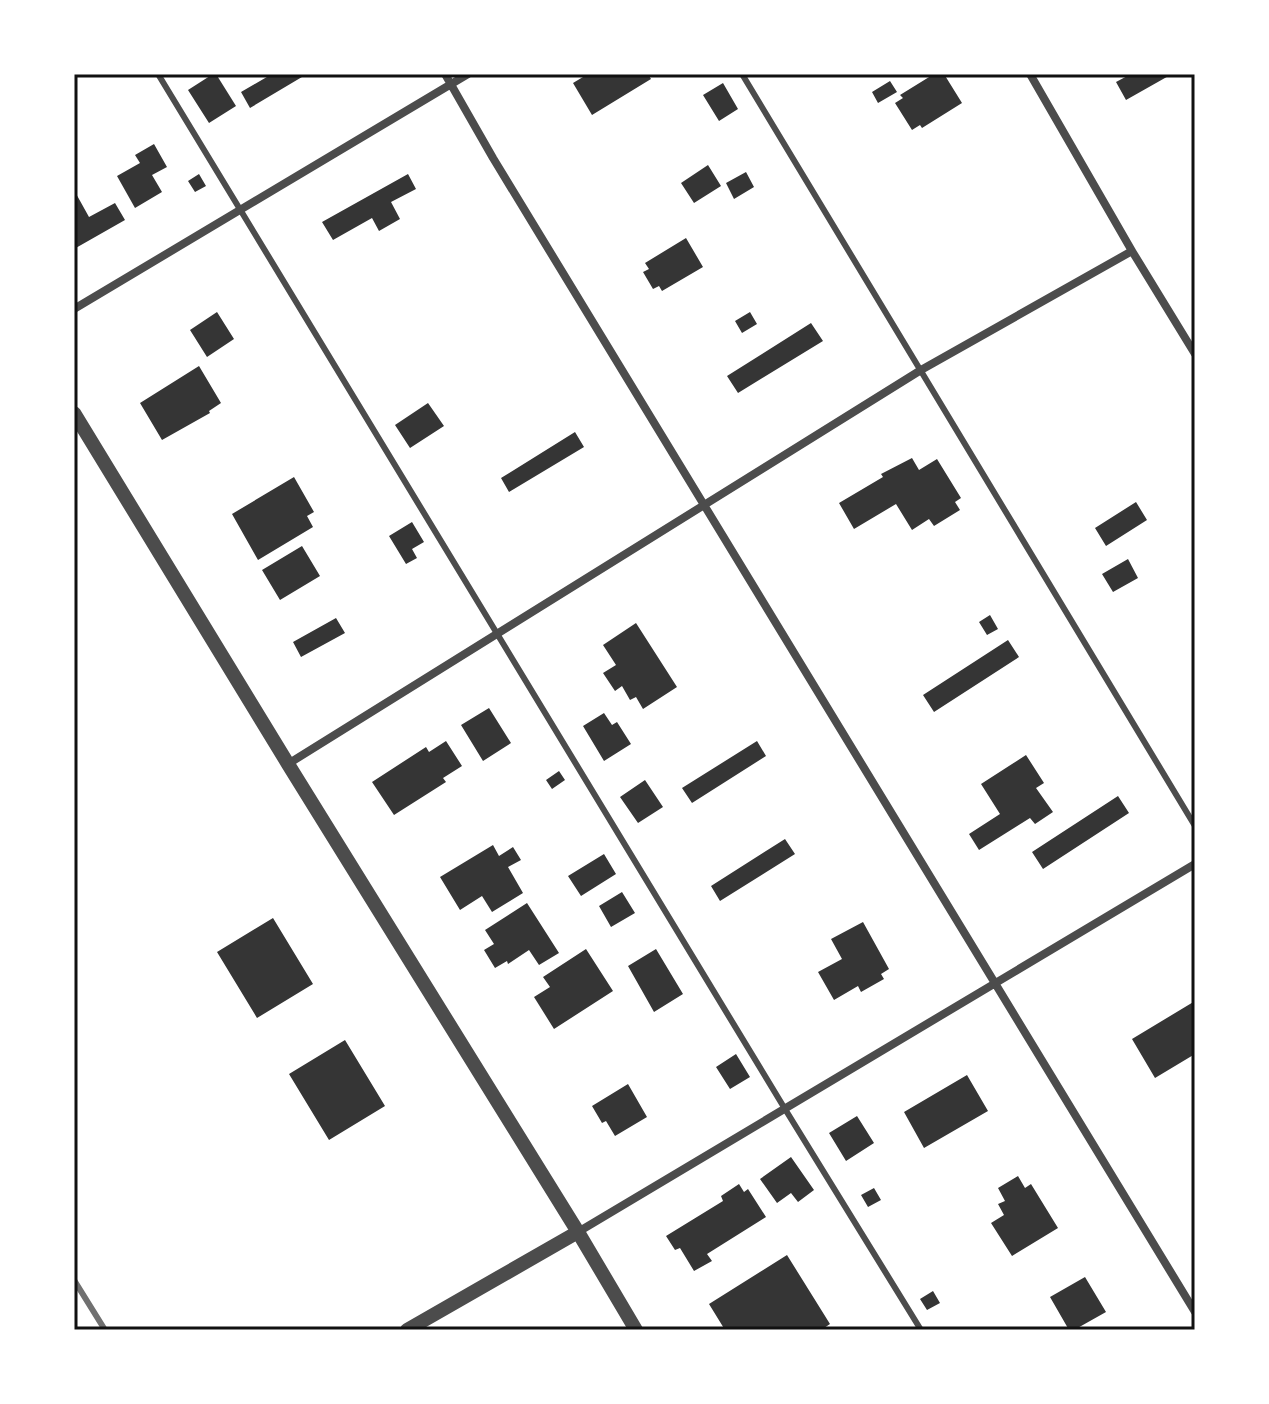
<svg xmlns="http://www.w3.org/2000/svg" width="1269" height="1404" viewBox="0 0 1269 1404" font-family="'Fira Sans Condensed',sans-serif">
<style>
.building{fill:#353535}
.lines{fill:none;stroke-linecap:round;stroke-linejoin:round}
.service{stroke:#4c4c4c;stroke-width:6}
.minor{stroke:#4c4c4c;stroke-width:8}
.tertiary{stroke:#4c4c4c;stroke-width:14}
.rail{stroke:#707070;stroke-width:6}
.neatline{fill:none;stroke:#111;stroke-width:3}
</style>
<rect width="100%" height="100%" fill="#fff"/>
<path class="building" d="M213,74H216L236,106L209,123L188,90Z
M272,74H307L250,108L241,92Z
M588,74H648L651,79L592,115L573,83Z
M934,74H944L962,103L922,128L920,125L912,130L895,103L903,98L900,95Z
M1131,74H1172L1126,100L1116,82Z
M890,81L897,92L878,103L872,92Z
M723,83L738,109L719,121L703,95Z
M154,144L167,167L152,175L162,192L135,208L117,176L140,163L135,155Z
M708,165L721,186L694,203L681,183Z
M746,172L754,187L734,199L726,183Z
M199,174L206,186L195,192L188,181Z
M408,174L416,189L391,202L400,219L379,231L372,218L333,240L322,222Z
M74,190L89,217L115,203L125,220L74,249Z
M686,238L703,267L662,291L659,286L653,289L643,272L649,269L645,263Z
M217,312L234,339L207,357L190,330Z
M750,312L757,324L742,333L735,321Z
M811,323L823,341L738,393L727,376Z
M199,366L221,403L209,411L210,413L162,440L140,403Z
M428,403L444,426L410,448L395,425Z
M575,432L584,447L509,492L501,478Z
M912,458L919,470L937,459L961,498L955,502L960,510L934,526L929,519L912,530L896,504L854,529L839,503L883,477L881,474Z
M294,477L314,512L307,516L313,527L258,560L232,514Z
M1136,502L1147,520L1106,546L1095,528Z
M412,522L424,542L412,549L417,558L406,564L389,536Z
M302,546L320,576L280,600L262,570Z
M1128,559L1138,578L1113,592L1102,574Z
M990,615L998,629L987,635L979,622Z
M336,618L345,633L301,657L293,642Z
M636,623L677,687L643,709L636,697L630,700L622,686L615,691L603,673L616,665L603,645Z
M1008,640L1019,657L934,712L923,695Z
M489,708L511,743L483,761L461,725Z
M604,713L612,725L617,722L631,744L604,761L583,726Z
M446,741L462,766L443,778L446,782L394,815L372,782L426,747L429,752Z
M757,741L766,756L692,803L682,788Z
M1026,755L1044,783L1036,788L1053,812L1035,824L1030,818L979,850L969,834L1000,814L981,784Z
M559,771L565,780L552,789L546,780Z
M645,780L663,807L638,823L620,797Z
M1118,796L1129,813L1043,869L1032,852Z
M785,839L795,854L720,901L711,886Z
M493,845L499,856L513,847L521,860L508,867L523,893L492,912L482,896L460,910L440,877Z
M604,854L616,874L581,896L568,876Z
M622,892L635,913L611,927L599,906Z
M527,903L559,953L539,965L529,950L508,964L507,961L495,968L484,950L494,944L485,930Z
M273,918L313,984L257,1018L217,952Z
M863,922L889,969L881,974L884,979L861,992L858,986L834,1000L818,972L842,959L831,939Z
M586,949L613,991L554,1029L534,997L550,987L543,977Z
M656,949L683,994L654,1012L628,966Z
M1195,1001V1054L1155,1078L1132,1039Z
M345,1040L385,1106L329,1140L289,1074Z
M736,1054L750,1077L730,1089L716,1067Z
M967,1075L988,1111L924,1148L904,1112Z
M628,1084L647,1117L615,1136L606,1121L602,1123L592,1106Z
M857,1116L874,1143L846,1161L829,1133Z
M791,1157L814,1190L798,1202L791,1193L777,1203L760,1179Z
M1018,1176L1025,1188L1031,1184L1058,1228L1012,1256L991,1223L1004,1215L998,1204L1005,1201L998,1188Z
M739,1184L744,1192L748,1189L766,1217L707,1254L712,1261L694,1271L680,1248L675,1250L666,1236L723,1201L721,1196Z
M874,1188L881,1200L868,1207L861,1195Z
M787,1255L830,1324L821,1330H725L709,1304Z
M1085,1277L1106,1312L1074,1330H1069L1050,1297Z
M933,1291L940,1303L927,1310L920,1299Z"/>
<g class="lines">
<path class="service" d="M158,74L785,1109L921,1330
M742,74L1195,826"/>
<path class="minor" d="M445,74L493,158L1195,1312
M1030,74L1132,251L1195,354
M74,309L468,74
M288,764L921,370L1132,251
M578,1232L1195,864"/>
<path class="tertiary" d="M74,413L288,764L578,1232L636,1330
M407,1330L578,1232"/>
<path class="rail" d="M74,1280L105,1330"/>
</g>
<rect width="1269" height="1404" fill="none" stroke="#ffffff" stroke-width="152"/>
<rect x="76" y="76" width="1117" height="1252" class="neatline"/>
</svg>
